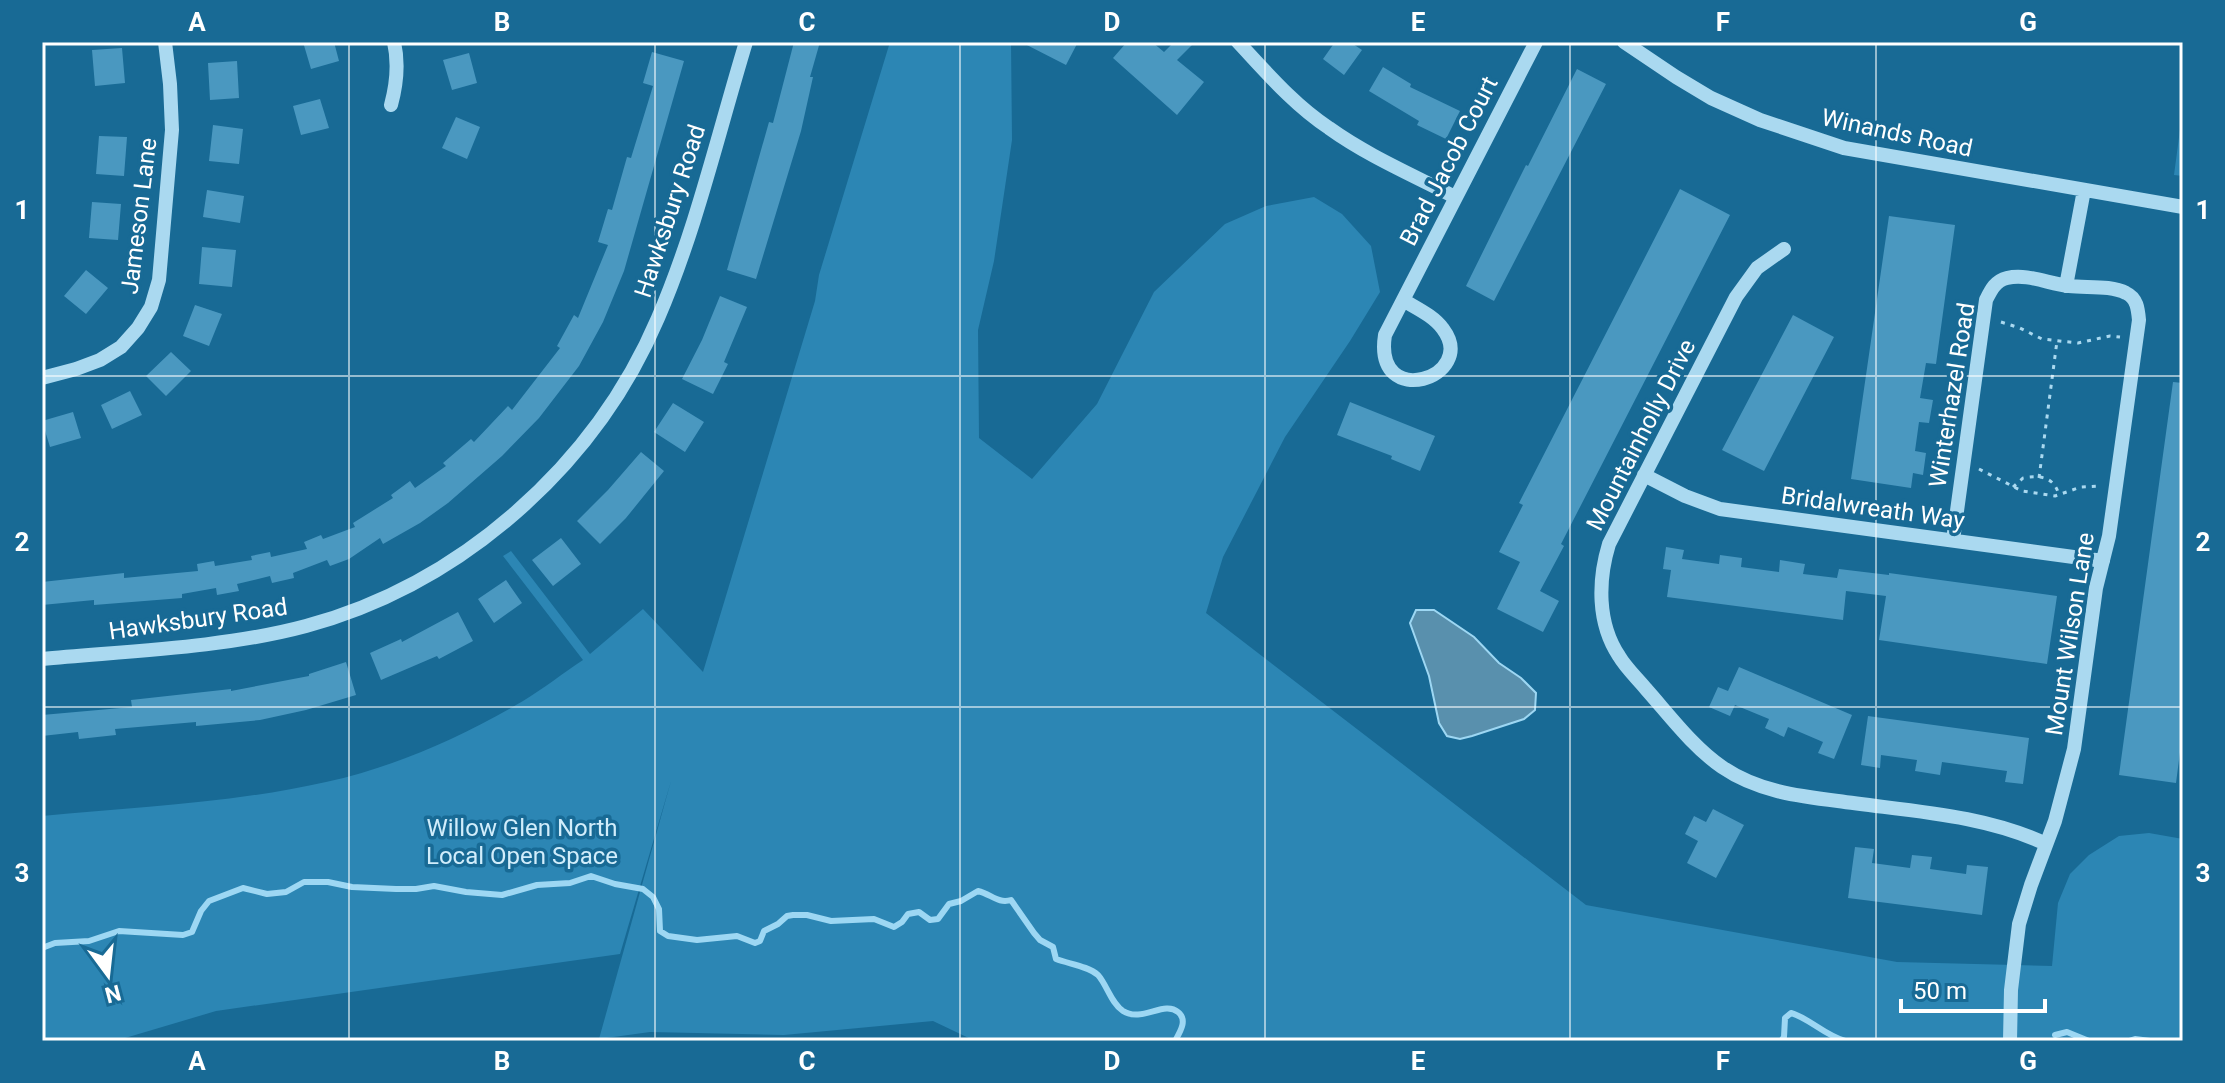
<svg xmlns="http://www.w3.org/2000/svg" width="2225" height="1083" viewBox="0 0 2225 1083" font-family="Roboto,sans-serif">
<style>
.green{fill:#2c86b4}
.water{fill:#5990ad;stroke:#9dd7f3;stroke-width:2}
.lines{fill:none;stroke-linecap:round;stroke-linejoin:round}
.stream{stroke:#9dd7f3;stroke-width:6}
.building{fill:#4a98c0}
.path{stroke:#aad9f0;stroke-width:3;stroke-dasharray:4 6;stroke-linecap:butt}
.minor{stroke:#aad9f0;stroke-width:14}
.grid{fill:none;stroke:#fff;stroke-width:2;stroke-opacity:0.55}
.labels{text-anchor:middle;stroke-width:7;stroke-linejoin:round;paint-order:stroke}
.street-label{font-size:24px;fill:#fff;stroke:#186a95}
.park-label{font-size:24px;fill:#d1edfb;stroke:#186a95}
.neatline{fill:none;stroke:#fff;stroke-width:3}
.grid-label{font-size:26px;text-anchor:middle;font-weight:bold;fill:#fff}
</style>
<rect width="100%" height="100%" fill="#186a95"/>
<path class="green" d="M890,42H1011L1012,140L994,261L978,330L979,438L1032,479L1097,404L1154,292L1225,224L1266,206L1314,197L1342,214L1371,246L1380,292L1350,341L1285,437L1223,557L1206,613L1586,905L1897,962L2052,966L2058,903L2070,874L2089,855L2119,836L2149,833L2183,839V1041H975L933,1021L784,1035L650,1032L599,1039L671,781L620,954L216,1011L115,1041H42V816C137,807 233,803 326,782C395,767 462,737 523,701C543,689 563,673 583,660L503,556L511,551L590,654L643,609L703,672L815,301L819,275Z
M2183,107V176L2174,175Z"/>
<path class="water" d="M1416,610H1434L1474,637L1499,663L1521,678L1536,693L1535,710L1524,719L1472,736L1460,739L1447,736L1439,723L1429,676L1410,623Z"/>
<g class="lines">
<path class="stream" d="M42,948L55,943L89,941L119,931L183,935L192,932L201,911L209,901L243,888L267,894L286,892L304,882H328L352,887L396,889H416L434,886L466,892L502,895L537,885L570,883L591,876L615,884L643,889L653,897L659,909L660,931L668,936L697,940L737,936L755,943L760,941L764,931L778,924L787,916L793,915H807L831,921L874,919L894,927L902,922L908,914L919,912L930,920L938,919L949,904L961,901L978,891C991,894 998,904 1011,900L1034,933L1040,940L1053,947L1056,959C1069,964 1088,966 1098,975C1107,985 1111,1003 1123,1011C1142,1023 1164,1000 1178,1012C1188,1020 1180,1032 1175,1041
M2055,1035L2067,1032L2089,1041
M1781,1041L1784,1037L1785,1018L1791,1013C1809,1018 1824,1035 1845,1041
M2129,1041L2135,1039L2150,1041"/>
</g>
<path class="building" d="M303,42H334L339,61L311,69Z
M794,42H820L810,77H813L801,131L756,279L727,270L769,122L773,123Z
M1021,42H1078L1066,65Z
M1127,42H1152L1164,52L1174,42H1195L1177,60L1204,82L1177,115L1113,58Z
M1335,42H1350L1362,50L1344,75L1323,59Z
M122,48L125,83L95,86L92,50Z
M652,52L684,61L624,271L603,322L579,366L539,418L502,456L448,503L420,523L383,544L380,538L349,559L330,566L327,560L293,573L294,578L272,583L270,576L237,584L239,591L217,595L216,588L182,594V598L94,605V600L42,605V582L124,573V578L198,571L197,564L214,561L215,566L252,560L251,556L270,552L271,557L307,549L304,542L321,535L323,539L355,527L353,523L393,498L391,495L410,481L415,488L446,466L443,463L471,439L474,442L508,406L512,410L560,348L557,346L574,315L578,318L608,245L598,242L608,209L612,210L627,157L631,158L653,86L643,83Z
M469,53L477,83L452,90L443,60Z
M237,61L239,98L210,100L208,63Z
M1383,67L1411,84L1410,87L1460,111L1446,139L1417,125L1419,121L1369,91Z
M1577,69L1606,84L1494,301L1466,286L1512,193L1526,165L1528,166Z
M320,99L329,128L301,135L293,106Z
M456,117L480,127L467,159L442,148Z
M213,125L243,129L239,164L209,161Z
M99,136L127,137L124,176L96,174Z
M1680,189L1730,215L1561,544L1564,546L1540,591L1559,601L1543,632L1497,609L1520,562L1499,552L1523,505L1519,503Z
M207,190L244,196L240,223L203,217Z
M92,202L121,204L118,240L89,238Z
M1889,216L1955,225L1936,364L1926,363L1920,398L1933,400L1929,423L1919,422L1915,451L1926,453L1923,475L1913,473L1911,488L1851,479Z
M202,247L236,250L232,287L199,284Z
M86,270L108,288L86,314L64,296Z
M720,296L747,307L724,362L728,364L713,394L682,379L702,340Z
M195,305L222,314L209,346L183,336Z
M1793,315L1834,337L1764,471L1722,450Z
M171,352L191,371L166,396L146,376Z
M2173,382L2183,383V729L2176,783L2119,775Z
M130,391L142,415L112,429L101,405Z
M1350,402L1435,436L1420,471L1391,459L1392,456L1337,435Z
M673,403L704,422L685,452L654,432Z
M73,412L81,438L50,447L42,421Z
M641,452L664,471L626,518L600,544L577,521L608,490Z
M561,538L581,564L553,586L532,560Z
M1666,547L1684,550L1682,559L1719,564L1720,555L1742,558L1741,567L1779,572L1780,560L1805,564L1803,574L1837,578L1839,569L1889,575V573L2057,596L2047,664L1879,640L1886,596L1846,591L1843,620L1667,597L1671,570L1663,569Z
M506,580L522,603L494,623L478,599Z
M458,612L473,641L439,659L437,656L381,680L370,653L401,639L402,642Z
M346,662L356,695L306,710L260,720L196,726V722L115,729L116,735L79,739L78,732L42,736V715L132,707L131,700L231,689V691L309,676V674Z
M1739,667L1852,715L1834,759L1818,753L1823,742L1788,727L1784,737L1765,728L1769,719L1735,705L1730,716L1709,707L1718,687L1728,691Z
M1868,716L2029,738L2023,784L2005,782L2007,771L1942,762L1940,775L1915,771L1917,760L1881,755L1880,768L1861,765Z
M1713,809L1744,825L1716,878L1687,863L1698,841L1685,834L1694,816L1706,822Z
M1855,847L1874,849L1872,863L1910,868L1912,855L1932,857L1930,869L1966,874L1967,865L1988,867L1982,915L1848,898Z"/>
<g class="lines">
<path class="path" d="M2001,322L2020,328L2042,339L2078,343L2110,336L2120,337
M1979,469L2022,491L2055,496L2081,487L2100,486
M2039,478L2057,341
M2013,487L2023,478C2041,475 2054,477 2059,495"/>
<path class="minor" d="M1238,42C1266,72 1294,105 1329,128C1368,156 1413,175 1455,197
M1624,42L1676,77L1711,98L1760,120L1844,148L2183,207
M391,105C397,83 399,64 394,42
M1784,249L1757,268L1736,297L1609,544C1598,580 1597,623 1619,656C1626,668 1637,678 1646,689C1670,716 1693,747 1722,767C1757,791 1797,796 1838,801C1907,811 1983,814 2046,844
M2066,286L2084,190
M1403,300C1416,308 1434,316 1443,329C1479,377 1373,412 1385,335L1536,42
M42,378L76,369L100,360L121,347L138,328L151,307L159,280L172,130L170,84L165,42
M1644,475L1685,496L1720,509L2103,561
M1953,540L1986,300C1991,290 1995,281 2007,278C2027,273 2049,284 2069,286C2087,288 2111,285 2126,293C2137,298 2138,309 2139,320L2109,536L2096,588L2074,749L2055,821L2031,885L2019,924L2011,990L2010,1041
M42,659C127,651 224,648 306,626C461,584 595,466 658,318C696,230 718,134 746,42"/>
</g>
<path class="grid" d="M349,42V1041M655,42V1041M960,42V1041M1265,42V1041M1570,42V1041M1876,42V1041M42,376H2183M42,707H2183"/>
<g class="labels">
<g class="street-label">
<text transform="translate(1897 133) rotate(12)" y="8">Winands Road</text>
<text transform="translate(1449 161) rotate(-63)" y="8">Brad Jacob Court</text>
<text transform="translate(670 211) rotate(-72)" y="8">Hawksbury Road</text>
<text transform="translate(139 216) rotate(-83)" y="8">Jameson Lane</text>
<text transform="translate(1952 395) rotate(-81)" y="8">Winterhazel Road</text>
<text transform="translate(1641 435) rotate(-63)" y="8">Mountainholly Drive</text>
<text transform="translate(1873 508) rotate(8)" y="8">Bridalwreath Way</text>
<text transform="translate(198 619) rotate(-8)" y="8">Hawksbury Road</text>
<text transform="translate(2070 634) rotate(-81)" y="8">Mount Wilson Lane</text>
</g>
<g class="park-label">
<text x="522" y="836">Willow Glen North<tspan x="522" dy="28">Local Open Space</tspan></text>
</g>
</g>
<rect width="2225" height="1083" fill="none" stroke="#186a95" stroke-width="88"/>
<g transform="translate(108 975) rotate(165)" stroke="#186a95" stroke-width="6" paint-order="stroke">
<path d="M0-6L14 30L0 20L-14 30Z" fill="#ffffff"/>
<text y="-12" font-size="22" font-weight="bold" text-anchor="middle" fill="#ffffff">N</text>
</g>
<path d="M1901 999v12h144v-12" fill="none" stroke="#ffffff" stroke-width="4"/>
<text x="1913" y="999" font-size="24" fill="#ffffff" stroke="#186a95" stroke-width="6" paint-order="stroke">50 m</text>
<rect x="44" y="44" width="2137" height="995" class="neatline"/>
<g class="grid-label">
<text x="197" y="31">A</text>
<text x="502" y="31">B</text>
<text x="807" y="31">C</text>
<text x="1112" y="31">D</text>
<text x="1418" y="31">E</text>
<text x="1723" y="31">F</text>
<text x="2028" y="31">G</text>
<text x="22" y="219">1</text>
<text x="2203" y="219">1</text>
<text x="22" y="551">2</text>
<text x="2203" y="551">2</text>
<text x="22" y="882">3</text>
<text x="2203" y="882">3</text>
<text x="197" y="1070">A</text>
<text x="502" y="1070">B</text>
<text x="807" y="1070">C</text>
<text x="1112" y="1070">D</text>
<text x="1418" y="1070">E</text>
<text x="1723" y="1070">F</text>
<text x="2028" y="1070">G</text>
</g>
</svg>
